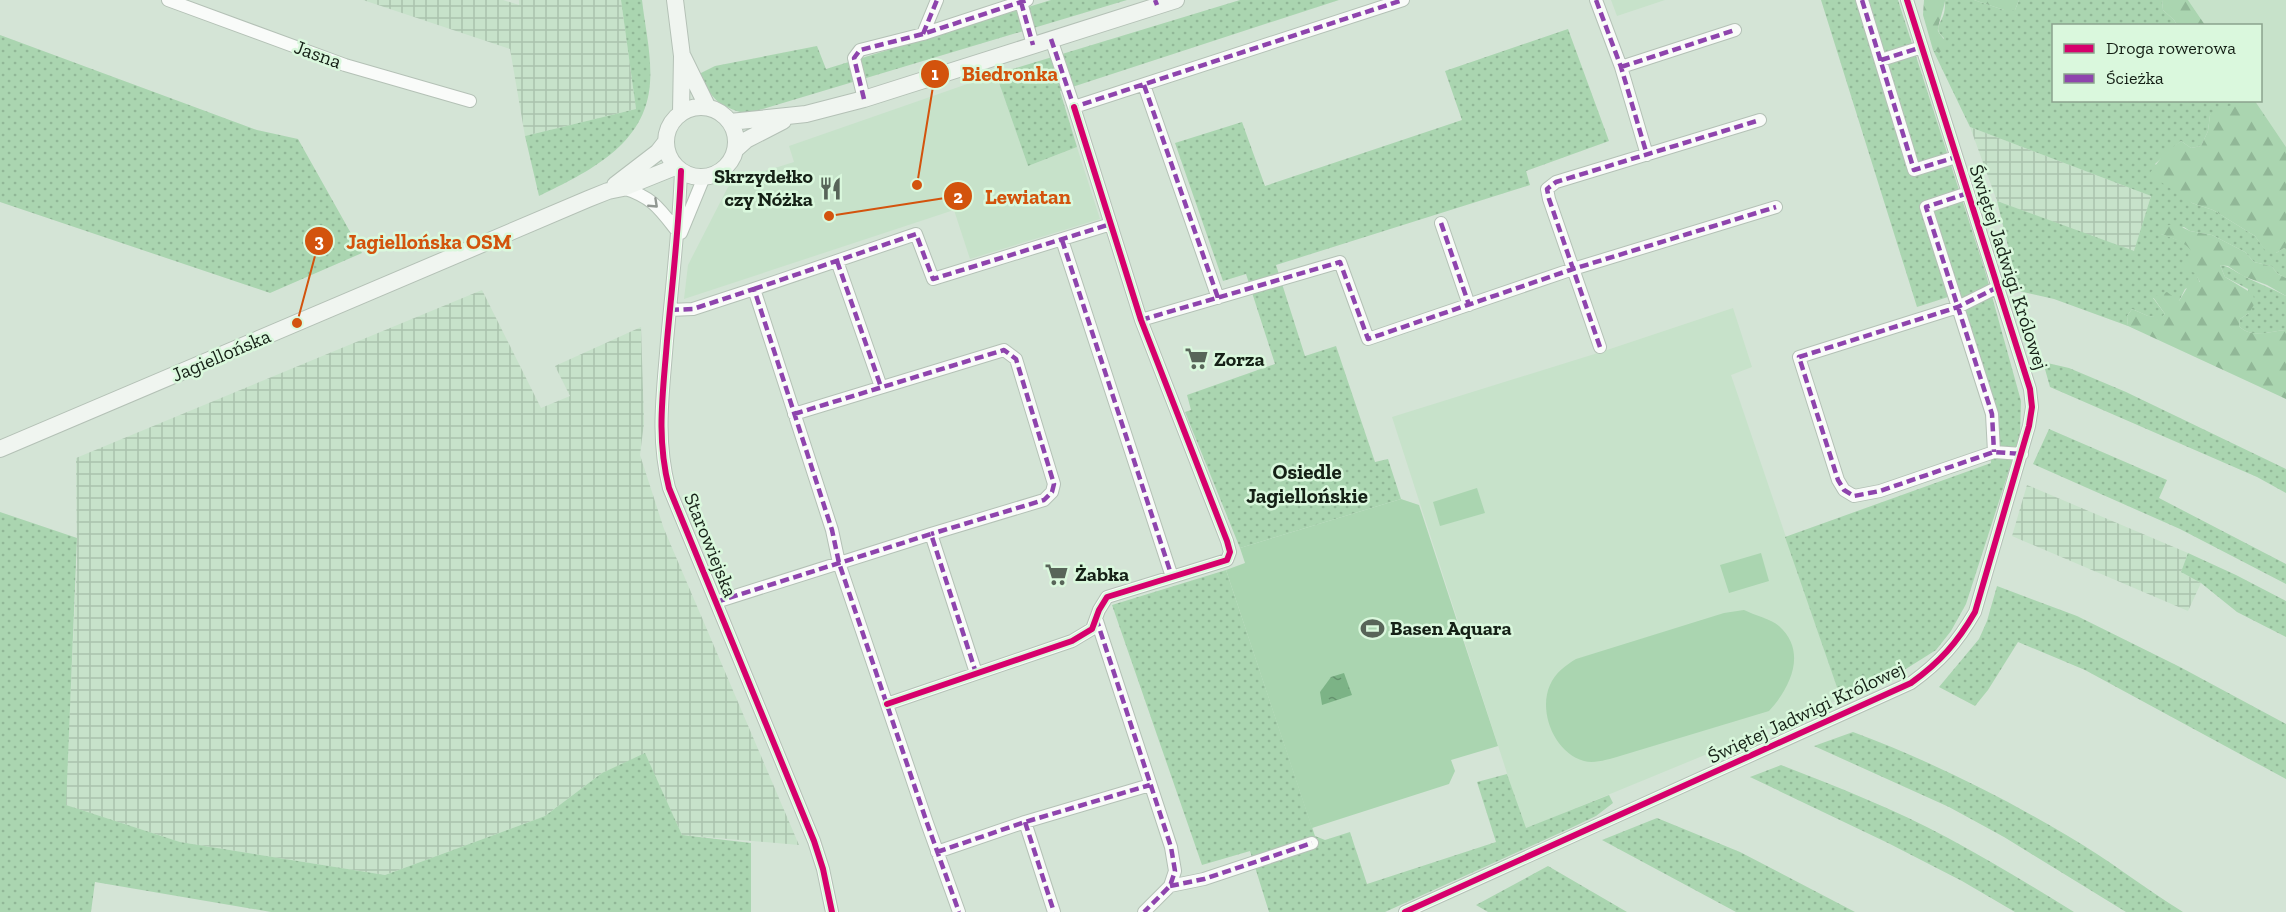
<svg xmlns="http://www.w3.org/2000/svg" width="2286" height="912" viewBox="0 0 2286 912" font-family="'Zilla Slab',serif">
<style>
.built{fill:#c7e2ca}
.industrial{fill:url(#industrial-grid)}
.grass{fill:url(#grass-dots)}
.forest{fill:url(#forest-firs)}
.park{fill:#aad5b0}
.water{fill:url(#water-ripples)}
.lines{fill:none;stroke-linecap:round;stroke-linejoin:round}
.street-casing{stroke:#b4c1b6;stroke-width:14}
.secondary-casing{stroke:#b4c1b6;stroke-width:18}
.street{stroke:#f9fbf9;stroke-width:12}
.secondary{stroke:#f0f5f0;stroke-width:16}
.quiet{stroke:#8e44ad;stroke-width:4.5;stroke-dasharray:9 4.5;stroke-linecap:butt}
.cycleway-casing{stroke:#daf8dd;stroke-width:10}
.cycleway{stroke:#d6006c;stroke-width:6}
.oneway{stroke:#929893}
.labels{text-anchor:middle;stroke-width:5;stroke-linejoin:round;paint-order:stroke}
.street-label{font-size:20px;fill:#152016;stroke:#daf8dd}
.poi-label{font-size:20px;font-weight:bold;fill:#152016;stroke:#daf8dd;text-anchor:start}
.neighbourhood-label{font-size:21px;font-weight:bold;fill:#152016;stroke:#daf8dd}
.leader{fill:none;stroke:#d3530d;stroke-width:2}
.callout-dot{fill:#d3530d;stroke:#daf8dd;stroke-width:2}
.mark-label{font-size:18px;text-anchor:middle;font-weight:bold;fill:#fff}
.callout-label{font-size:21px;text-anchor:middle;font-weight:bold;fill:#d3530d;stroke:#daf8dd;stroke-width:5;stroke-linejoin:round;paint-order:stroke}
</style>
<defs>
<pattern id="industrial-grid" width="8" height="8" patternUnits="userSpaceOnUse" patternTransform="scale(1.5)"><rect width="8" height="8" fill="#c7e2ca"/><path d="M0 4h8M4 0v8" fill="none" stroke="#aac2ad"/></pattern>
<pattern id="grass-dots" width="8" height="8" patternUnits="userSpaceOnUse" patternTransform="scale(1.5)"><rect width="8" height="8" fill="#aad5b0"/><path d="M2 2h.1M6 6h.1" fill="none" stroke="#91b797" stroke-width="1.8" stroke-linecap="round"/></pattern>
<pattern id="forest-firs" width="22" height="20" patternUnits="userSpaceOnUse" patternTransform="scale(1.5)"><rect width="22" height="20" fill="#aad5b0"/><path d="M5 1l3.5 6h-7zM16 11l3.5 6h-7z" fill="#91b797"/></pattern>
<pattern id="water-ripples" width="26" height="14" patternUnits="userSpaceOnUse" patternTransform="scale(1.5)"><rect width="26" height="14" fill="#7cb386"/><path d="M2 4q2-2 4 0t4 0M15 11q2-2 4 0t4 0" fill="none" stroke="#64916d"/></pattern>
</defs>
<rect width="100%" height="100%" fill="#d4e4d6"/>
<path class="built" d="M1611,0H1665L1617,16Z
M2188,0H2286V147L2255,101L2260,100V26L2205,25Z
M996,74L1028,166L1077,147L1100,219L970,259L954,210L684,299L688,265L728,187L739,179L794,162L789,146Z
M1733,308L1752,367L1731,375L1841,699L1525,829L1392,417L1601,352Z"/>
<path class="industrial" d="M363,0H503L519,5V0H621L636,109L525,136L510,49Z
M1970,127L2151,196L2134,252L1997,201Z
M482,290L541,408L570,396L555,366L641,327L644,423L640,455L664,529L799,845L682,835L645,754L602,773L545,816L385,875L180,842L65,805L77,562L76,458Z
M2027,485L2188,553L2181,572L2201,583L2188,611L2012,536Z"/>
<path class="grass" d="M621,0H642C645,27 652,56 650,83C646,145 588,172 539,196L525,136L636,109Z
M1051,0H1127L746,114C717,105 713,100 699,74L715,66L817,46L826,69Z
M1240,0H1339L1060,91L1077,147L1028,166L996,74Z
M1821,0H1898L1985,271L2021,401L2020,436L1966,604L1951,631L1936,650L1882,684L1841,699L1785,537L1991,463L1987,414L1948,297L1917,307Z
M1948,0H1974L2004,10H2015L2019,0H2162L2163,10L2174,20L2177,25L2054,26V100L2243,101L2238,105L2210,115L2208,131L2201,146L2191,148L2181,141L2155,164L2192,203L2213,210L2255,236L2267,252L2276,253L2284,248L2286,249V278L2278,274L2271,266L2254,262L2245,252L2212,235L2190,231L2184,227L2161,234C2173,238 2194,244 2196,259C2197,269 2195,273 2200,283L2185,289L2179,301L2153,298L2165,314L2161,318L2148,316L2132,309L2127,316L2128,326L2054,299L2019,291L1997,201L2134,251L2151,196L1970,127L1933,50L1939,53L1944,38C1934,29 1939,26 1943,16C1945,12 1945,5 1945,1Z
M1568,29L1609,141L1526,171L1530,185L1276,265L1305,356L1336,346L1375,462L1388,459L1401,499L1240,548L1185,412L1191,410L1187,395L1275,364L1246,274L1223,281L1175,143L1242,122L1265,186L1462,120L1445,71Z
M0,35L257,130L298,139L362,253L270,293L0,202Z
M2220,265C2229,266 2234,271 2242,275C2256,283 2272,288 2286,296V330C2270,331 2251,339 2239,326L2240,319L2249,313L2248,289L2225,277Z
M2043,362L2069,368L2126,392L2286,469V493L2257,477L2050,387Z
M2049,429L2167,480L2159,498L2286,564V584L2180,529L2033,464Z
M0,512L77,538L66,805L180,842L385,875L545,816L602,773L645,753L682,835L751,843V912H271L95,882L91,912H0Z
M2188,553L2236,575L2286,601V637L2237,612L2201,583L2181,572Z
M1226,570L1315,836L1325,840L1350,832L1367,884L1496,842L1477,782L1507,774L1526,828L1609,795L1613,803L1596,816L1573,827L1385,912H1269L1250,851L1202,865L1112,605Z
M1997,586L2077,616L2180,667L2286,724V779L2085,670L2018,642L1988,690L1975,706L1939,687L1979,639L1987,621Z
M1853,732C1928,760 1999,795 2068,836C2108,859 2144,888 2183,912H2126L2004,837L1949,807L1814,746Z
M1781,765C1837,787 1895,809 1948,838C1991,861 2032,886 2074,912H2015L1962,881L1888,843L1750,777Z
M1657,818L1740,852L1855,912H1736L1602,840Z
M1548,866L1627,912H1488L1476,905Z"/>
<path class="forest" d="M1924,0H1948L1945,1C1944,8 1937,28 1938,31C1940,35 1945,40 1948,44L1939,53L1933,50L1923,15Z
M1974,0H2019L2015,10H2004Z
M2162,0H2188L2205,25H2177L2174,20L2163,10Z
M2243,101H2255L2286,147V249L2284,248L2276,253H2267L2255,236L2213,210L2192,203L2149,174L2164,154L2181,141L2191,148L2201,146L2208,131L2210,115C2225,102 2232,109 2243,101Z
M2175,224L2190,231L2212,235L2245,252L2254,262L2271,266L2278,274L2286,278V296L2267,285L2243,276L2228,266L2220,265L2225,277L2253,294L2255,303L2249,313L2240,319L2239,326C2251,339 2270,331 2286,330V399L2128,326L2127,316L2132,309L2148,316L2161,317L2165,314L2153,297L2167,292L2179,301L2190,283L2200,282L2195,273L2180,268L2183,261L2195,258C2191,244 2175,239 2161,234L2157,227Z"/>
<path class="park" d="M1477,488L1485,513L1440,526L1433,502Z
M1401,499L1419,505L1498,746L1451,760L1455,771L1449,784L1312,828L1226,570L1245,563L1240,548Z
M1761,553L1769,581L1729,593L1720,565Z
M1744,610C1754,615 1771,619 1779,626C1808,652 1790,688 1769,711L1620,756C1609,759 1595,764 1584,761C1554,753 1538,711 1550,685C1555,673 1566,665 1576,659L1724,613Z"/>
<path class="water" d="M1344,673L1352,695L1322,705L1320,692L1331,677Z"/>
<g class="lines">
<defs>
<path id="street" d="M168,0L345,65L470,101
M1596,0L1621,67L1647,155
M1862,0L1914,170L1956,157
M1021,2L1033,45
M923,34L937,0
M1051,39L1074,107L1403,0
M1881,60L1922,47
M1621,67L1735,30
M1144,85L1218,298
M864,99L854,58L860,50L923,34L1027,0
M681,171C679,228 672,285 667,341C663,394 656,436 669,488L814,841L823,869L832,912
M623,188C652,197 659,208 677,231
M1968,193L1926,207L1992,414L1994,452
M1441,223L1469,305
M681,233L704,177
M1062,240L1172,577
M837,261L881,387
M1998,287L1958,307L1799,357L1838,480L1844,490L1854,496L1880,491L1994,452L2022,454
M754,289L916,234L933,279L1111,224
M670,310L693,309L754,289L832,530L839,563L927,823L959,912
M1141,320L1340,262L1368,339L1573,269L1776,207
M1600,347L1549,199L1547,189L1556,182L1760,120
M794,414L1004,350L1016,359L1054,484L1052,492L1044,500L931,534
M716,602L931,534L976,673
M1096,618L1171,847L1175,871L1170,886L1144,912
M887,704L1072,641L1092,629L1099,610L1107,597L1227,560L1230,552L1227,541L1141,320L1074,107
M1025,822L1054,912
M937,852L1025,822L1150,785
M1170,886L1204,879L1312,843
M1405,912L1911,683C1940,662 1957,643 1975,612L2029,426L2032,407L2030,389L1907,0"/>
<path id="secondary" d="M675,0L682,56L681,112
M683,57L707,106
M666 142a35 35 0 1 1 70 0a35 35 0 1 1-70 0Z
M730,122L806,114L864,99L1176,0
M736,149L746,140L783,121
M615,185L658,152L665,143
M0,449L588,199L608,191L623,188L675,167"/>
</defs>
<use href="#street" class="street-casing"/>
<use href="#secondary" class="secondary-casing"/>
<use href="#street" class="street"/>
<use href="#secondary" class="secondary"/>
<path class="quiet" d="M1155,0L1157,5
M1596,0L1621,67L1647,155
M1862,0L1914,170L1956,157
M1021,2L1033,45
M923,34L937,0
M1051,39L1074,107L1403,0
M1881,60L1922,47
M1621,67L1735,30
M1144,85L1218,298
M864,99L854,58L860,50L923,34L1027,0
M1968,193L1926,207L1992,414L1994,452
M1441,223L1469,305
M1062,240L1172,577
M837,261L881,387
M1998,287L1958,307L1799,357L1838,480L1844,490L1854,496L1880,491L1994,452L2022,454
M754,289L916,234L933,279L1111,224
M670,310L693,309L754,289L832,530L839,563L927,823L959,912
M1141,320L1340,262L1368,339L1573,269L1776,207
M1600,347L1549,199L1547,189L1556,182L1760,120
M794,414L1004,350L1016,359L1054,484L1052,492L1044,500L931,534
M716,602L931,534L976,673
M1096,618L1171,847L1175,871L1170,886L1144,912
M1025,822L1054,912
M937,852L1025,822L1150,785
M1170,886L1204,879L1312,843"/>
<defs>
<path id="cycleway" d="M681,171C679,228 672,285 667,341C663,394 656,436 669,488L814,841L823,869L832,912
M887,704L1072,641L1092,629L1099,610L1107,597L1227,560L1230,552L1227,541L1141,320L1074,107
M1405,912L1911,683C1940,662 1957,643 1975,612L2029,426L2032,407L2030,389L1907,0"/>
</defs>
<use href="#cycleway" class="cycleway-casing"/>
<use href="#cycleway" class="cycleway"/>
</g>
<defs><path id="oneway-chevron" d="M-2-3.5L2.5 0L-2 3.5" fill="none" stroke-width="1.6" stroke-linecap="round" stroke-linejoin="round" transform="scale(1.5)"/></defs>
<use class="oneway" href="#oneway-chevron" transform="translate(654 204) rotate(43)"/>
<defs>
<symbol id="restaurant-bare" viewBox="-9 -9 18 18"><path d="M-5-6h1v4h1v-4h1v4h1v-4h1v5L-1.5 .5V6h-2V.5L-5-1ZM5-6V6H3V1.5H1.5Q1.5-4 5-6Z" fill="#586559" stroke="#daf8dd" stroke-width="2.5" paint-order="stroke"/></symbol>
<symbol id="supermarket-bare" viewBox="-9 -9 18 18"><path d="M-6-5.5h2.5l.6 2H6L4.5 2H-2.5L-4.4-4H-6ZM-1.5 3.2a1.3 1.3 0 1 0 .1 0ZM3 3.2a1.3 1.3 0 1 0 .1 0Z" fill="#586559" stroke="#daf8dd" stroke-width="2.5" paint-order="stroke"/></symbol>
<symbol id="stadium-bare" viewBox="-9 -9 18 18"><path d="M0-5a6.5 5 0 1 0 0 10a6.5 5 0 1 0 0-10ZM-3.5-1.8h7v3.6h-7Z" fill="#586559" stroke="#daf8dd" stroke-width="2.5" paint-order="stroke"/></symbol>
</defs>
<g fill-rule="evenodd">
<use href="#restaurant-bare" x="814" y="172" width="33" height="33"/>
<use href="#supermarket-bare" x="1180" y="342" width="33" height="33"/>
<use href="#supermarket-bare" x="1040" y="558" width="33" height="33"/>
<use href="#stadium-bare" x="1356" y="612" width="33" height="33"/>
</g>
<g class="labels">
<g class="street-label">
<text transform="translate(318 54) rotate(20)" y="7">Jasna</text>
<text transform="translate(2009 267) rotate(72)" y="7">Świętej Jadwigi Królowej</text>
<text transform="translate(221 355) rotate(-23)" y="7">Jagiellońska</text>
<text transform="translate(711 545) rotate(68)" y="7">Starowiejska</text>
<text transform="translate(1806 712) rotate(-25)" y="7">Świętej Jadwigi Królowej</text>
</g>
<g class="poi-label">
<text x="813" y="183" text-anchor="end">Skrzydełko<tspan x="813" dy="23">czy Nóżka</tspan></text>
<text x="1214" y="366">Zorza</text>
<text x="1075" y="581">Żabka</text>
<text x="1390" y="635">Basen Aquara</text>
</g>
<g class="neighbourhood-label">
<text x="1307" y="479">Osiedle<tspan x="1307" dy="24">Jagiellońskie</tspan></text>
</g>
</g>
<path class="leader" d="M917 185L935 74M829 216L958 196M297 323L319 241"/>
<g class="callout-dot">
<circle cx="917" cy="185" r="6"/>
<circle cx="829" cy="216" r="6"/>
<circle cx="297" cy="323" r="6"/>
<circle cx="935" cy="74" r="15"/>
<circle cx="958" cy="196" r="15"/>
<circle cx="319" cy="241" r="15"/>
</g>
<g class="mark-label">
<text x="935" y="80">1</text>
<text x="958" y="203">2</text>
<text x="319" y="247">3</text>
</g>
<g class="callout-label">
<text x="1010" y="81">Biedronka</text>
<text x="1028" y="204">Lewiatan</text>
<text x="429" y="249">Jagiellońska OSM</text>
</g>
<rect x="2052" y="24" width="210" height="78" fill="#daf8dd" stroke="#8ba28d" stroke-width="1.5"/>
<rect x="2064" y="44" width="30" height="9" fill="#d6006c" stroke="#8ba28d" stroke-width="1.5"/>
<text x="2106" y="54" font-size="18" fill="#152016">Droga rowerowa</text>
<rect x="2064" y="74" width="30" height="9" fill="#8e44ad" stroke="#8ba28d" stroke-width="1.5"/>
<text x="2106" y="84" font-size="18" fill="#152016">Ścieżka</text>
</svg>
